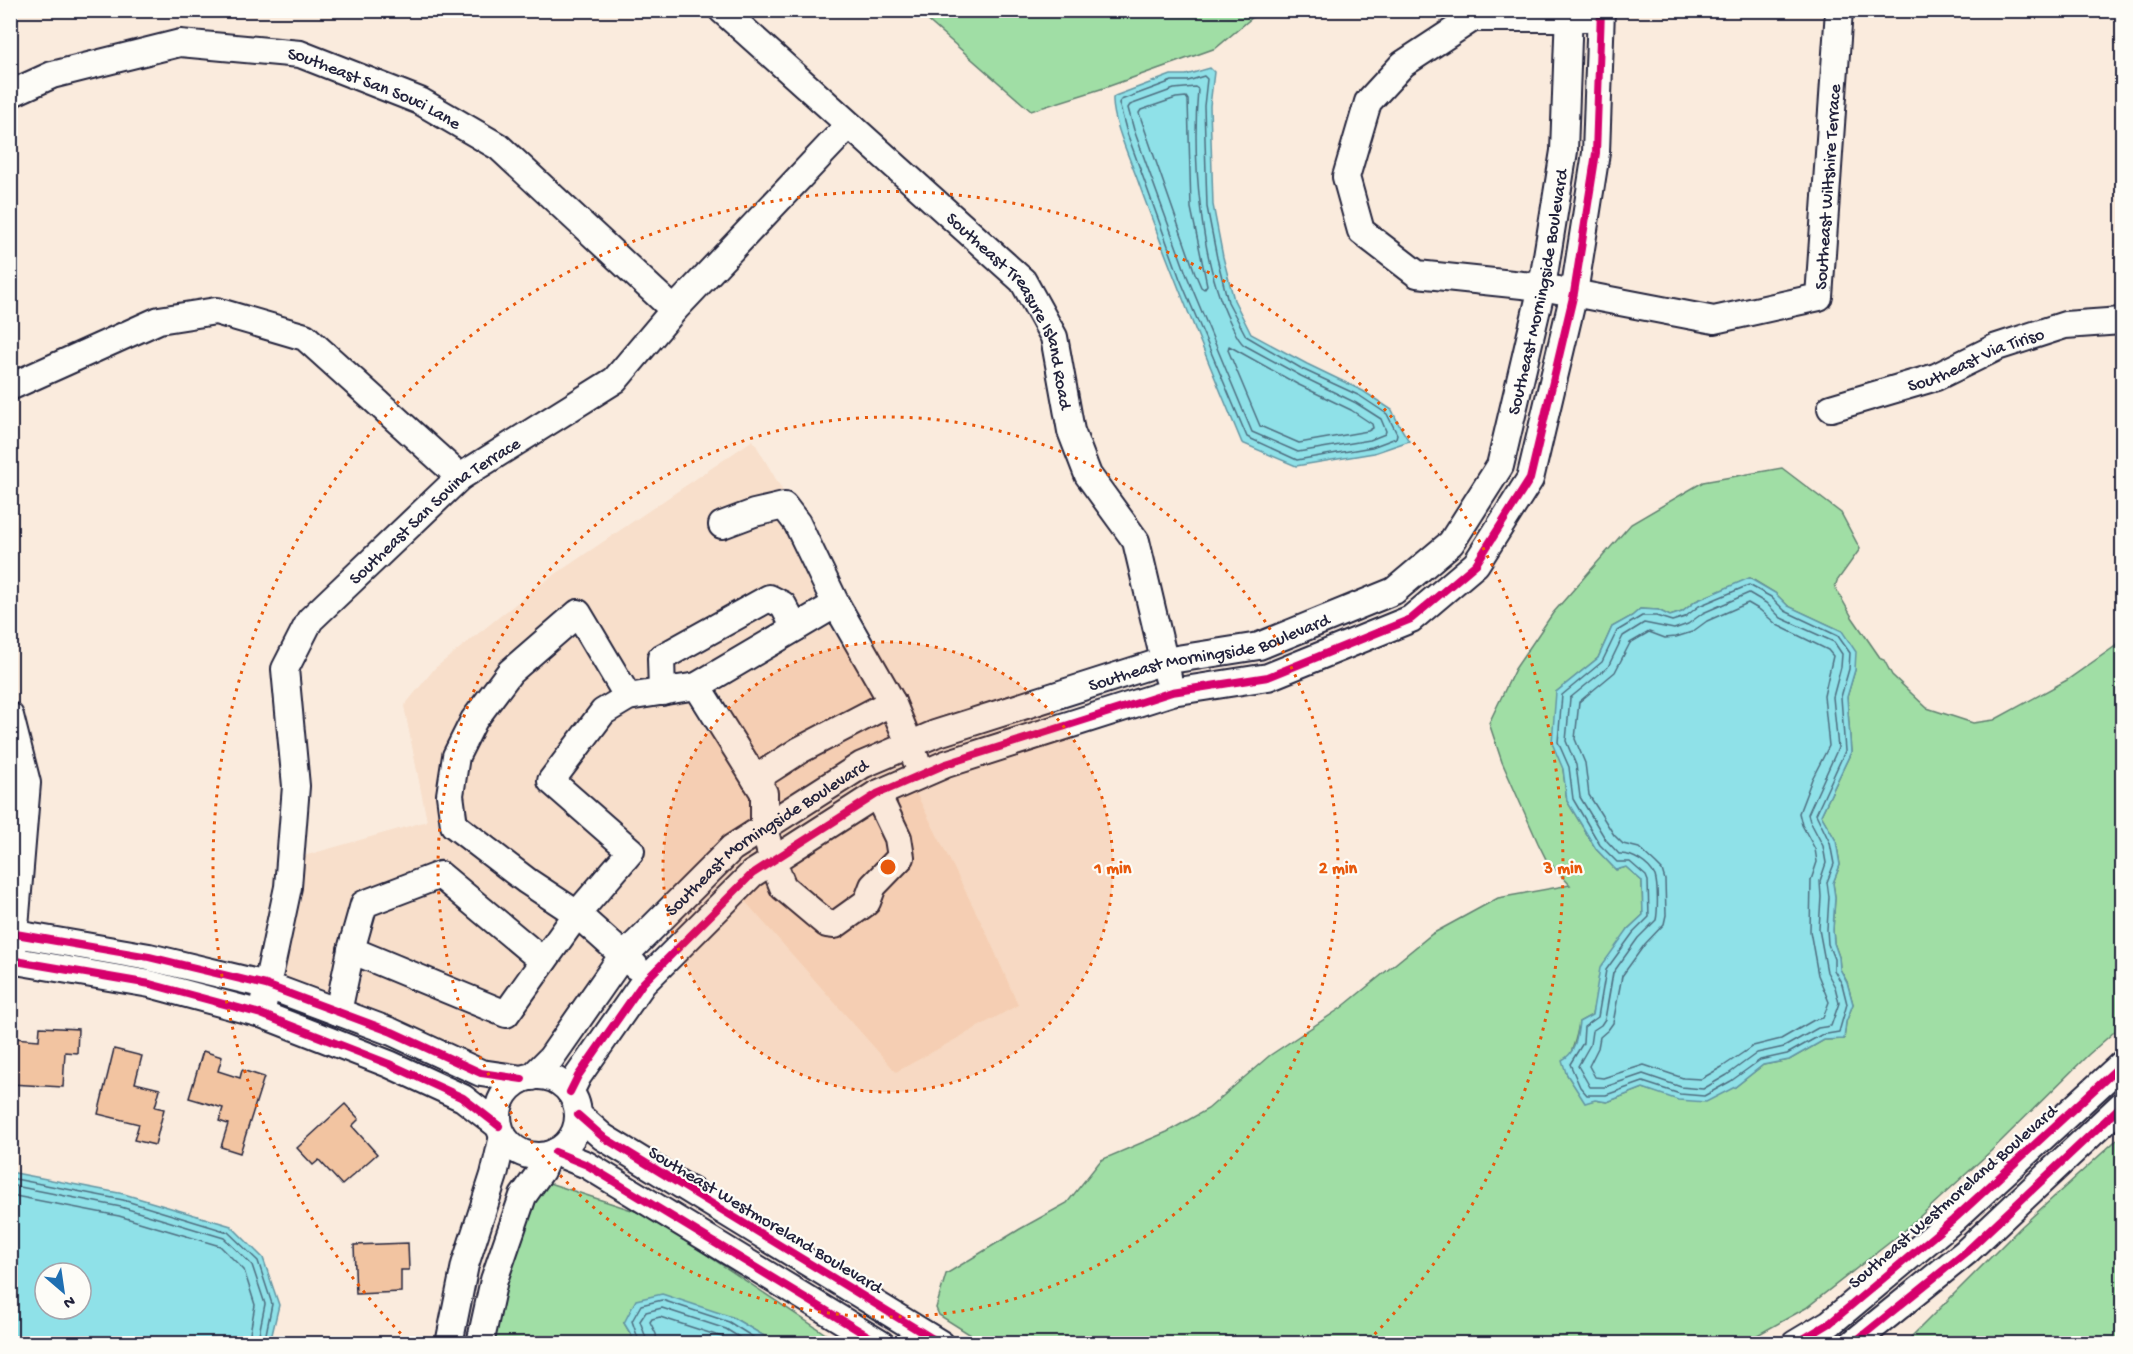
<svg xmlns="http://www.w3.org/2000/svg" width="2133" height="1354" viewBox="0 0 2133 1354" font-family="'Gochi Hand',sans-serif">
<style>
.built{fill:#f8dfcb}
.green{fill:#a0dea5;stroke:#618070;stroke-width:1.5;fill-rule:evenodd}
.water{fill:#8fe1e8;stroke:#6395a3;stroke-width:1.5;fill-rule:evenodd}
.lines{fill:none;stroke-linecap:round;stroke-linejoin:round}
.shore{stroke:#4e6e80;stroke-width:1.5}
.building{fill:#f2c4a1;stroke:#22223b;stroke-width:1.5}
.minor-casing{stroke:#22223b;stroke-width:30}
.minor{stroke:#fdfcf7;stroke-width:26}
.cycleway-casing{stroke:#fdfcf7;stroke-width:11}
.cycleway{stroke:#d6006c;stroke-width:8}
.ring{fill:none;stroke:#e8590c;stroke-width:3;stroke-dasharray:3 6}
.labels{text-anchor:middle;stroke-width:4.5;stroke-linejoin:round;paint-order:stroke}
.street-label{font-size:18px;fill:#22223b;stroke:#fdfcf7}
.centre{fill:#e8590c;stroke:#fdfcf7;stroke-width:3}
.ring-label{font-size:18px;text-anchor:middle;font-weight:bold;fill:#e8590c;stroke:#fdfcf7;stroke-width:4.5;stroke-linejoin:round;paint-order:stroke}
</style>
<rect width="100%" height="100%" fill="#faebdd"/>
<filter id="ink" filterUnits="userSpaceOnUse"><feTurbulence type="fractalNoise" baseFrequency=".0167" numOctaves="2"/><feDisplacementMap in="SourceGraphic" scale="12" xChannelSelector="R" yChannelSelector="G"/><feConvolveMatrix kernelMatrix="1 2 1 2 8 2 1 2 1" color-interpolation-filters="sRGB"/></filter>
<g filter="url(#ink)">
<path class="built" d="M753,440L922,728L753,822L544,1051L527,1067L520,1069L483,1062L278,978L300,857L427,821L404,706L435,668L538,586Z
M914,789L987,934L1018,1005L896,1072L743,899L759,882L882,803Z"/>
<path class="green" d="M917,11H1260L1216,48L1104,88L1031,111Z
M1782,468L1841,513L1860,549L1837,581L1835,587L1852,617L1881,659L1884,660L1892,675L1927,708L1973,723L1994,720L2067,680L2114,647L2122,637V1025L2088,1055L1991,1151L1903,1232L1806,1308L1743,1343L985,1344L939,1315L936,1308L946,1274L1020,1229L1067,1203L1101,1160L1167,1132L1208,1109L1269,1056L1341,1008L1432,934L1498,898L1570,885L1546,859L1538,843L1502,762L1489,723L1515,669L1553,613L1631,524L1703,482ZM1750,578L1775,593L1788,606L1842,631L1855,670L1847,697L1851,752L1821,815L1836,841L1840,865L1833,883L1835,897L1833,930L1834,943L1839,957L1840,969L1847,982L1853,1004L1846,1022L1844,1039L1824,1040L1789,1060L1763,1065L1735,1087L1660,1093L1643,1088L1607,1102L1595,1100L1585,1102L1566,1073C1569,1054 1577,1041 1579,1022L1592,1015L1597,992L1628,929L1643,915L1642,881L1626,867L1616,870L1596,849L1567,801L1556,713V692L1598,658L1612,627L1632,616L1640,609L1658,610L1670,616L1682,612L1696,601Z
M2122,1135V1343H1905L2022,1226Z
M546,1182L647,1215L839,1343H776L732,1317L624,1323L636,1343L491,1344L504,1284L532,1202Z"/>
<path class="water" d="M1210,68L1214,72L1210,106L1213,205L1223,257L1234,300L1251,334L1307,364L1363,391L1392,410L1399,425L1409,441L1374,453L1296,466L1242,443C1206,357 1171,272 1139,184C1131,161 1112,121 1113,98L1115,96L1171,75H1186Z
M1749,578L1775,593L1788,606L1842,631L1856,652L1855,670L1847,697L1851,752L1821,815L1836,841L1840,865L1833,883L1835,897L1833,930L1834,943L1839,957L1840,969L1847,982L1853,1004L1846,1022L1844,1039L1824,1040L1789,1060L1763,1065L1735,1087L1706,1102L1678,1100L1643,1088L1607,1102L1595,1100L1585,1103L1566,1073L1562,1060C1576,1053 1577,1037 1579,1022L1592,1015L1600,968L1628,929L1643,915L1642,881L1626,867L1616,870L1596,849L1567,801L1563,769L1552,743L1556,692L1598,658L1612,627L1632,616L1640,609L1658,610L1670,616L1682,612L1696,601Z
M10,1172L124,1194L231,1226L263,1258L279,1305L270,1343H11ZM45,1273H81V1309H45Z
M662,1294L732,1317L776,1343H636L624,1323L636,1300Z"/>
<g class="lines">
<path class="shore" d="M1204,76L1207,79L1204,106L1207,207L1217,258L1228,302L1246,336L1304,370L1360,396L1387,414L1397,434L1396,438L1372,447L1297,460L1247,437L1180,279L1127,133L1119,103L1121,100L1172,81H1188Z
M1195,87L1198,89C1192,157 1200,261 1230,322C1234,330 1237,339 1244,345L1301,376L1356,403L1381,419L1386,431L1385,434L1370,440L1298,452L1252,432L1187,276L1134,130L1128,108L1130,105L1174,89Z
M1186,97L1188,100L1191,208L1207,285L1204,289L1201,287L1195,273L1139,113L1141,110L1176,98Z
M1229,346L1297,384L1351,410L1372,424L1373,428L1368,431L1299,443L1260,426L1228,350Z
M1749,585L1771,597L1785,611L1838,636L1850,653L1849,669L1841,697L1845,751L1816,814L1830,843L1834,864L1827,882L1829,897L1827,929L1828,944L1834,959V970L1842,984L1847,1004L1839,1032L1821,1035L1787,1054L1760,1060L1731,1081L1704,1096L1680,1094L1643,1082L1606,1095H1587L1580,1087L1570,1064L1583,1043L1584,1027L1598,1017L1606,970L1633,933L1649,917L1648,881L1646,876L1630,862H1617L1600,845L1573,799L1569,767L1558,742L1562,695L1602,662L1617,631L1642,616H1656L1672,621L1685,617L1699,606Z
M1749,593L1766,603L1781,618L1834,642L1842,654L1841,667L1833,697L1838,748L1808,814L1810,821L1823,846L1826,863L1820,881L1821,897L1819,929L1827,972L1835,987L1839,1003L1831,1026L1818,1028L1784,1047L1757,1053L1727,1075L1703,1089L1681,1087L1643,1074L1605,1087H1590L1578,1066L1590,1045L1592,1031L1601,1025L1605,1019L1613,973L1638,938L1656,920C1658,911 1658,885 1655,876C1649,864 1632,853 1619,854L1606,840L1580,797L1576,765L1566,741L1570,698L1608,667L1623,636L1644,623L1674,629L1688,624L1703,613Z
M1748,603L1760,610L1777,625L1828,650L1833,656L1824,696L1829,746L1812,779L1799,813L1802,825L1815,849L1817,862L1811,880L1810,931L1818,975L1829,1002L1823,1018L1814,1020L1781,1039L1753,1046L1722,1067L1701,1079L1683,1078L1644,1065L1603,1078L1595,1077L1589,1066L1598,1048L1600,1037L1608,1030L1613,1023L1622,976L1645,944L1664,924L1666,915L1665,880L1662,870L1656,864L1639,848L1623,844L1614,835L1589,795L1585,763L1575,739L1579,702L1615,672L1630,643L1649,632L1665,638L1676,637L1692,632L1707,621Z
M10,1178L123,1200L228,1232L258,1261L272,1304L264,1344
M10,1185L121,1207L224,1238L252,1265L265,1304L257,1344
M10,1195L119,1216L220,1246L244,1270L255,1305L248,1344
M640,1344L632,1321L641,1305L662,1300L729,1322L764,1344
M648,1344L640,1321L646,1312L662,1308L726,1329L750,1344
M657,1344L656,1334L650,1322L652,1319L660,1317L722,1337L732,1344"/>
</g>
<path class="building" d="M40,1027L78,1029L77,1053L65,1052L63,1087L10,1084L13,1038L39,1040Z
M114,1049L142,1056L135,1083L160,1089L155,1107L164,1109L155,1145L134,1140L139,1124L98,1114Z
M203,1051L222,1057L218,1071L240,1078L242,1070L264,1077L240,1153L221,1147L228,1124L219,1121L223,1108L189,1098Z
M345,1104L359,1119L352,1126L377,1154L342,1185L319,1160L313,1165L297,1148Z
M408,1243L409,1270H401V1292L356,1294L354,1245Z
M352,1336L395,1344H350Z"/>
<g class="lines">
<defs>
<g id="minor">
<path id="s1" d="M722,10L1023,281L1054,337L1071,431L1088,475L1136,541L1168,677"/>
<path id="s2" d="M1586,18H1473L1403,64L1368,102L1346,177L1361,231L1417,274L1542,287L1714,320L1819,297L1839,10"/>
<path id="s3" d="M10,94L52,75L180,43L300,54L420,101L499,147L674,310"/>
<path d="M10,387L159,320L216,311L305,337L460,477"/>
<path id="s4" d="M1831,408L1936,377L1997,347L2065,325L2122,321"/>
<path d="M722,525L754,513L784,506L797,523L836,604"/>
<path d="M697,686L764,793V828L773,862L783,887L827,924L835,925L867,902L873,886L901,857L898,838L877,794"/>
<path d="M662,692L661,658L769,598L783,605L795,628"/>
<path d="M10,716L27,783L13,951"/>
<path d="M755,779L800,750L892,702"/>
<path d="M10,933L149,957L266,985L392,1032L481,1073L522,1079"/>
<path d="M351,950L364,904L440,875L543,961"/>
<path d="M10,960L150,984L261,1014L389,1064L463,1098L499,1126"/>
<path d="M635,966L577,914L631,851L551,781L603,712L628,697L697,686L836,604L892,702L916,760"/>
<path d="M338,1012L351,950L506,1014L577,914L527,881L454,825L450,795L456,756L474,720L510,672L578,613L628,697"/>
<path id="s5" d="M261,1014L288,887L296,786L285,669L310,620L460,477L615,380L674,310L849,125"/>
<circle cx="538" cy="1116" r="40"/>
<path id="s6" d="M532,1077L551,1058L618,962L732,848L862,765L935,734L1164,661L1259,646L1394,591L1451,543L1500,466L1542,287L1564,151L1569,10"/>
<path d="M570,1092L578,1076L643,983L752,874L877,794L946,764L1172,692L1268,677L1411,619L1476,564L1530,479L1574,293L1596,153L1601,10"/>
<path d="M578,1115L603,1137L941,1344"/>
<path d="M555,1152L587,1165L881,1344"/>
<path d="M449,1344L465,1265L494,1175L503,1136"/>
<path d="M480,1344L494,1280L523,1196L541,1171L548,1155"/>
<path d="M1795,1344L1830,1323L1953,1220L2122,1064"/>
<path d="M1852,1344L1966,1252L2122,1105"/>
</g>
</defs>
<use href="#minor" class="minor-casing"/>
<use href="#minor" class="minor"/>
<defs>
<path id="cycleway" d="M10,933L149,957L266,985L392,1032L481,1073L522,1079
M10,960L150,984L261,1014L389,1064L463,1098L499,1126
M570,1092L578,1076L643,983L752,874L877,794L946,764L1172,692L1268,677L1411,619L1476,564L1530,479L1574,293L1596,153L1601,10
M578,1115L603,1137L941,1344
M555,1152L587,1165L881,1344
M1795,1344L1830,1323L1953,1220L2122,1064
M1852,1344L1966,1252L2122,1105"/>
</defs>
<use href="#cycleway" class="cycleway-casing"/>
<use href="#cycleway" class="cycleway"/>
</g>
</g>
<circle cx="888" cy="867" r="225" fill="#e8590c" fill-opacity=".12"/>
<g class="ring">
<circle cx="888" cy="867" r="225"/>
<circle cx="888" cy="867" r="450"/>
<path d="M407 1340A675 675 0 1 1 1369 1340"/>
</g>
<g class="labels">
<g class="street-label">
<text dy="6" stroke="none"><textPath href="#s3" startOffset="380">Southeast San Souci Lane</textPath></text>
<text dy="6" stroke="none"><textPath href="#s2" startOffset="972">Southeast Wiltshire Terrace</textPath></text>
<text dy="6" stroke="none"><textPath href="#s6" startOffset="1365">Southeast Morningside Boulevard</textPath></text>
<text dy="6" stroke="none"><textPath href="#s1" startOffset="424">Southeast Treasure Island Road</textPath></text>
<text dy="6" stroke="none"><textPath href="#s4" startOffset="153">Southeast Via Tiriso</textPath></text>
<text dy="6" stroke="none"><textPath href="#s5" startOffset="570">Southeast San Sovina Terrace</textPath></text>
<text dy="6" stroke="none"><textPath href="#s6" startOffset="825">Southeast Morningside Boulevard</textPath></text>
<text dy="6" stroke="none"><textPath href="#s6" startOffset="339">Southeast Morningside Boulevard</textPath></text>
<text transform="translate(1952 1196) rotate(-41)" y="6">Southeast Westmoreland Boulevard</text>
<text transform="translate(766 1219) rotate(31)" y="6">Southeast Westmoreland Boulevard</text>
</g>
</g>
<circle cx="888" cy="867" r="9" class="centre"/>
<g class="ring-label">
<text x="1113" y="873">1 min</text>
<text x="1338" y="873">2 min</text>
<text x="1563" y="873">3 min</text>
</g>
<rect width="2133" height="1354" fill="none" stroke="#fdfcf7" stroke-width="36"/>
<rect x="18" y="18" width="2097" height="1318" fill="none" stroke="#22223b" stroke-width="2" filter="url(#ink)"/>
<g transform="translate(63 1291) rotate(151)"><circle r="28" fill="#fdfcf7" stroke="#a5a5ac" stroke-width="1.5"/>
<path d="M0-4.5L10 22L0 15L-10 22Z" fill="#1f6fb2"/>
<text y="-9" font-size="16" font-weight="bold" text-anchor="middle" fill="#22223b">N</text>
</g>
</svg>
